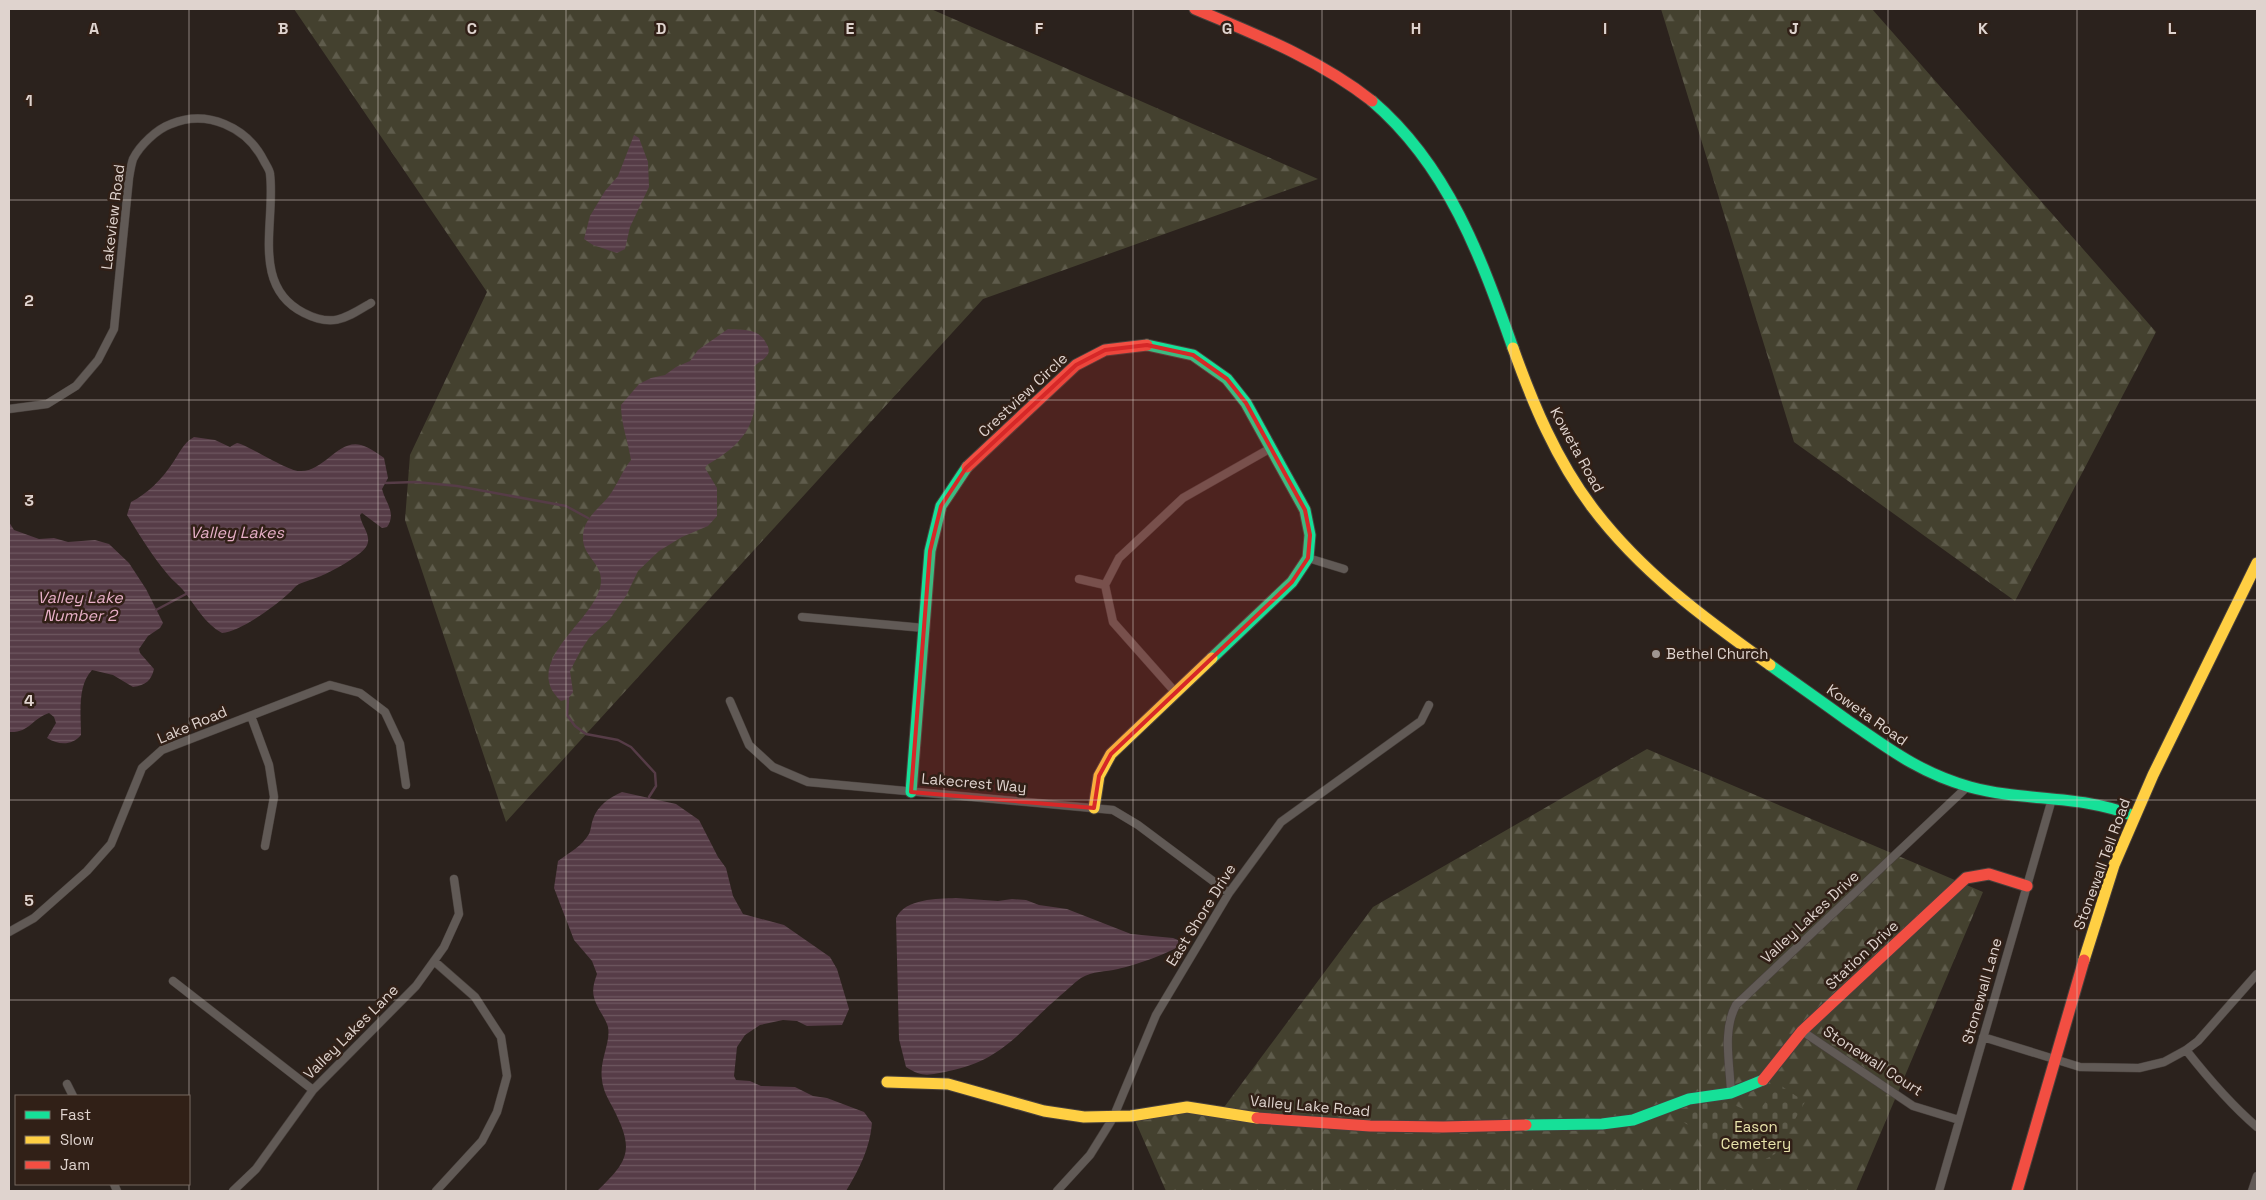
<svg xmlns="http://www.w3.org/2000/svg" width="2266" height="1200" viewBox="0 0 2266 1200" font-family="'Space Grotesk',sans-serif">
<style>
.forest{fill:url(#forest-firs)}
.cemetery{fill:url(#cemetery-stones)}
.water{fill:url(#water-rules)}
.lines{fill:none;stroke-linecap:round;stroke-linejoin:round}
.stream{stroke:#563c47;stroke-width:2.5}
.street-casing{stroke:#48403c;stroke-width:9}
.fast-casing{stroke:#48403c;stroke-width:13}
.slow-casing{stroke:#48403c;stroke-width:13}
.jam-casing{stroke:#48403c;stroke-width:13}
.street{stroke:#615a56;stroke-width:8}
.fast{stroke:#16e098;stroke-width:11}
.slow{stroke:#ffcf43;stroke-width:11}
.jam{stroke:#f24e42;stroke-width:11}
.marked{fill:#d62828;fill-opacity:0.2;stroke:#d62828;stroke-width:4;stroke-linejoin:round}
.grid{fill:none;stroke:#dfd3ce;stroke-width:1;stroke-opacity:0.55}
.poi-dot{fill:#a09590;stroke:#312017;stroke-width:2}
.labels{text-anchor:middle;stroke-width:5;stroke-linejoin:round;paint-order:stroke}
.street-label{font-size:15px;fill:#dfd3ce;stroke:#312017}
.poi-label{font-size:15px;fill:#dfd3ce;stroke:#312017;text-anchor:start}
.park-label{font-size:15px;fill:#e9e4ac;stroke:#312017}
.water-label{font-size:16px;font-style:italic;fill:#e8b0c8;stroke:#312017}
.grid-label{font-size:16px;text-anchor:middle;font-weight:bold;fill:#dfd3ce;stroke:#312017;stroke-width:5;stroke-linejoin:round;paint-order:stroke}
</style>
<defs>
<pattern id="forest-firs" width="22" height="20" patternUnits="userSpaceOnUse" patternTransform="scale(1.25)"><rect width="22" height="20" fill="#44412f"/><path d="M5 1l3.5 6h-7zM16 11l3.5 6h-7z" fill="#5f5c4c"/></pattern>
<pattern id="cemetery-stones" width="16" height="16" patternUnits="userSpaceOnUse" patternTransform="scale(1.25)"><rect width="16" height="16" fill="#44412f"/><path d="M2 7V4a2 2 0 0 1 4 0v3zM10 15v-3a2 2 0 0 1 4 0v3z" fill="#5f5c4c"/></pattern>
<pattern id="water-rules" width="6" height="5" patternUnits="userSpaceOnUse" patternTransform="scale(1.25)"><rect width="6" height="5" fill="#563c47"/><path d="M0 2.5h6" fill="none" stroke="#6e5760"/></pattern>
</defs>
<rect width="100%" height="100%" fill="#2b221d"/>
<path class="forest" d="M294,9H931L1318,179L983,299L506,822L405,520L410,455L487,292Z
M1661,9H1872L2156,332L2015,601L1794,442Z
M1647,749L1983,892L1856,1191H1166L1133,1116L1162,1106L1219,1114L1373,907Z"/>
<path class="cemetery" d="M1780,1085L1805,1102L1775,1154L1756,1164L1683,1122L1694,1106L1721,1099L1743,1109L1759,1110Z"/>
<path class="water" d="M634,135L639,138L648,162L649,187L630,227L625,249L617,253L593,245L584,239L590,216L605,191L618,176Z
M728,329C742,330 759,328 766,343C768,346 770,350 768,354C765,360 757,362 754,367C760,417 752,439 707,465L705,468L717,488V516L708,526L682,537L659,551L638,571L626,596L610,619L589,638L581,650L570,671L573,692L568,699L561,701C521,665 588,624 599,591C608,565 584,560 583,539C582,519 598,510 609,496C618,484 622,471 631,460C628,441 621,424 621,405L639,384L651,378L665,375L676,367L690,361L698,350Z
M194,437L215,440L230,447C232,446 234,444 237,443C242,442 288,471 299,471C324,473 337,439 361,445C369,447 377,453 384,458L388,478L382,489C385,502 397,513 387,527L382,528L362,513L360,515C361,526 373,536 366,547C360,556 331,572 321,576C314,579 306,581 299,584C295,586 292,591 288,594C274,607 241,631 222,633C205,624 195,605 183,590C179,585 173,581 169,576C153,557 140,536 127,515L131,502C147,494 162,479 172,464C179,454 183,443 194,437Z
M9,522L14,530L39,539L54,538L68,542L95,540L109,544L129,563L146,589L163,623L160,628L148,636L139,649L140,653L154,669C151,681 146,685 133,687L113,675L92,670C77,686 81,714 81,735C72,746 58,745 47,738L56,723L54,717L49,713C31,719 30,733 9,732Z
M622,792L676,804L699,820L718,857L726,868L733,896L743,914L784,925L830,957L837,969L849,1009L842,1025L807,1026L797,1021L783,1020L760,1025L745,1035L737,1047L734,1076L736,1080L750,1081L761,1086L795,1087L813,1096L827,1098L864,1112L872,1123C870,1148 859,1170 846,1191H597C630,1160 634,1149 613,1108C608,1099 603,1090 602,1080C599,1060 611,1043 608,1027C607,1023 605,1020 603,1016C593,999 590,993 597,974L592,961L574,940L554,888L558,861C569,853 582,846 589,834C591,830 591,824 593,819C598,805 609,798 622,792Z
M956,898L998,901L1012,899L1026,900L1039,905L1067,909L1131,934L1173,938L1178,940L1179,946C1168,954 1132,966 1118,969C1105,972 1093,971 1081,978C1074,983 1067,990 1061,995C1021,1029 1004,1060 949,1071C929,1075 923,1078 906,1067L899,1039L896,918C906,898 937,899 956,898Z"/>
<g class="lines">
<path class="stream" d="M386,483L416,482L457,486L566,506L588,518
M156,610L186,594
M568,699L567,715L575,726L586,734L618,740L631,747L655,773L656,786L649,797"/>
<defs>
<path id="street" d="M9,409L47,404L76,386L98,360L114,329L129,178C130,172 131,165 133,159C140,145 157,129 171,124C207,109 247,127 264,161C266,165 270,170 270,174C276,221 250,286 304,313C333,328 346,318 371,303
M1308,558L1344,569
M1079,579L1105,585
M802,617L924,628
M1176,693L1113,622L1105,585L1119,558L1183,498L1271,448
M730,701L749,745L773,767L808,782L1113,810L1138,825L1229,893
M251,716L269,765L274,797L265,846
M9,932L34,918L87,871L111,844L142,768L162,750L330,685L360,693L385,712L400,744L406,785
M434,961L475,997L501,1037L507,1076L497,1112L482,1141L436,1191
M173,981L313,1090
M1802,1031L1913,1106L1959,1120
M1983,1037L2080,1067L2139,1068L2164,1062L2186,1050L2198,1041L2257,974
M2186,1050C2208,1078 2230,1104 2257,1127
M67,1084L73,1096
M1731,1093C1730,1064 1722,1031 1736,1005L1967,787
M114,1184L117,1191
M233,1191L256,1169L313,1090L416,986L444,947L459,914L454,879
M1057,1191L1090,1155L1113,1118L1156,1015L1229,893L1281,822L1421,721L1429,705
M1939,1191L2052,799
M2252,1191L2257,1176"/>
<path id="fast" d="M1372,101C1448,166 1481,257 1513,348
M1147,345L1193,355L1227,379L1246,403L1305,510L1310,535L1308,558L1292,582L1212,658
M1770,665C1795,683 1821,701 1847,720C1889,749 1920,773 1970,787C2024,802 2081,794 2134,816
M911,792L930,551L941,506L967,467
M1526,1125L1602,1124L1633,1120L1689,1099L1731,1093L1763,1080"/>
<path id="slow" d="M1513,348C1533,404 1556,459 1592,507C1640,571 1705,619 1770,665
M1094,808L1099,776L1111,754L1212,658
M2084,960L2114,865L2153,775L2257,563
M887,1082L948,1084L1044,1111L1084,1117L1131,1116L1187,1107L1257,1118"/>
<path id="jam" d="M1195,9C1257,35 1319,59 1372,101
M967,467L1076,365L1105,350L1147,345
M1763,1080L1802,1031L1966,878L1989,874L2027,886
M1257,1118L1370,1126L1443,1127L1526,1125
M2017,1191L2084,960"/>
</defs>
<use href="#street" class="street-casing"/>
<use href="#fast" class="fast-casing"/>
<use href="#slow" class="slow-casing"/>
<use href="#jam" class="jam-casing"/>
<use href="#street" class="street"/>
<use href="#fast" class="fast"/>
<use href="#slow" class="slow"/>
<use href="#jam" class="jam"/>
</g>
<path class="marked" d="M1147,345L1193,355L1227,379L1246,403L1305,510L1310,535L1308,558L1292,582L1111,754L1099,776L1094,808L911,792L930,551L941,506L966,468L1076,365L1105,350Z"/>
<path class="grid" d="M189,9V1191M378,9V1191M566,9V1191M755,9V1191M944,9V1191M1133,9V1191M1322,9V1191M1511,9V1191M1700,9V1191M1888,9V1191M2077,9V1191M9,200H2257M9,400H2257M9,600H2257M9,800H2257M9,1000H2257"/>
<circle class="poi-dot" cx="1656" cy="654" r="5"/>
<g class="labels">
<g class="street-label">
<text transform="translate(113 217) rotate(-83)" y="5">Lakeview Road</text>
<text transform="translate(1023 395) rotate(-43)" y="5">Crestview Circle</text>
<text transform="translate(1577 450) rotate(61)" y="5">Koweta Road</text>
<text transform="translate(1867 715) rotate(35)" y="5">Koweta Road</text>
<text transform="translate(192 725) rotate(-23)" y="5">Lake Road</text>
<text transform="translate(974 783) rotate(5)" y="5">Lakecrest Way</text>
<text transform="translate(2102 864) rotate(-70)" y="5">Stonewall Tell Road</text>
<text transform="translate(1201 915) rotate(-58)" y="5">East Shore Drive</text>
<text transform="translate(1810 917) rotate(-43)" y="5">Valley Lakes Drive</text>
<text transform="translate(1862 955) rotate(-43)" y="5">Station Drive</text>
<text transform="translate(1982 991) rotate(-74)" y="5">Stonewall Lane</text>
<text transform="translate(351 1032) rotate(-45)" y="5">Valley Lakes Lane</text>
<text transform="translate(1873 1061) rotate(33)" y="5">Stonewall Court</text>
<text transform="translate(1310 1106) rotate(5)" y="5">Valley Lake Road</text>
</g>
<g class="poi-label">
<text x="1666" y="659">Bethel Church</text>
</g>
<g class="park-label">
<text x="1756" y="1132">Eason<tspan x="1756" dy="17">Cemetery</tspan></text>
</g>
<g class="water-label">
<text x="237" y="538">Valley Lakes</text>
<text x="80" y="603">Valley Lake<tspan x="80" dy="18">Number 2</tspan></text>
</g>
</g>
<g class="grid-label">
<text x="94" y="34">A</text>
<text x="283" y="34">B</text>
<text x="472" y="34">C</text>
<text x="661" y="34">D</text>
<text x="850" y="34">E</text>
<text x="1039" y="34">F</text>
<text x="1227" y="34">G</text>
<text x="1416" y="34">H</text>
<text x="1605" y="34">I</text>
<text x="1794" y="34">J</text>
<text x="1983" y="34">K</text>
<text x="2172" y="34">L</text>
<text x="29" y="106">1</text>
<text x="29" y="306">2</text>
<text x="29" y="506">3</text>
<text x="29" y="706">4</text>
<text x="29" y="906">5</text>
</g>
<rect width="2266" height="1200" fill="none" stroke="#dfd3ce" stroke-width="20"/>
<rect x="15" y="1095" width="175" height="90" fill="#312017" stroke="#776860"/>
<rect x="25" y="1111" width="25" height="8" fill="#16e098" stroke="#776860"/>
<text x="60" y="1120" font-size="15" fill="#dfd3ce">Fast</text>
<rect x="25" y="1136" width="25" height="8" fill="#ffcf43" stroke="#776860"/>
<text x="60" y="1145" font-size="15" fill="#dfd3ce">Slow</text>
<rect x="25" y="1161" width="25" height="8" fill="#f24e42" stroke="#776860"/>
<text x="60" y="1170" font-size="15" fill="#dfd3ce">Jam</text>
</svg>
